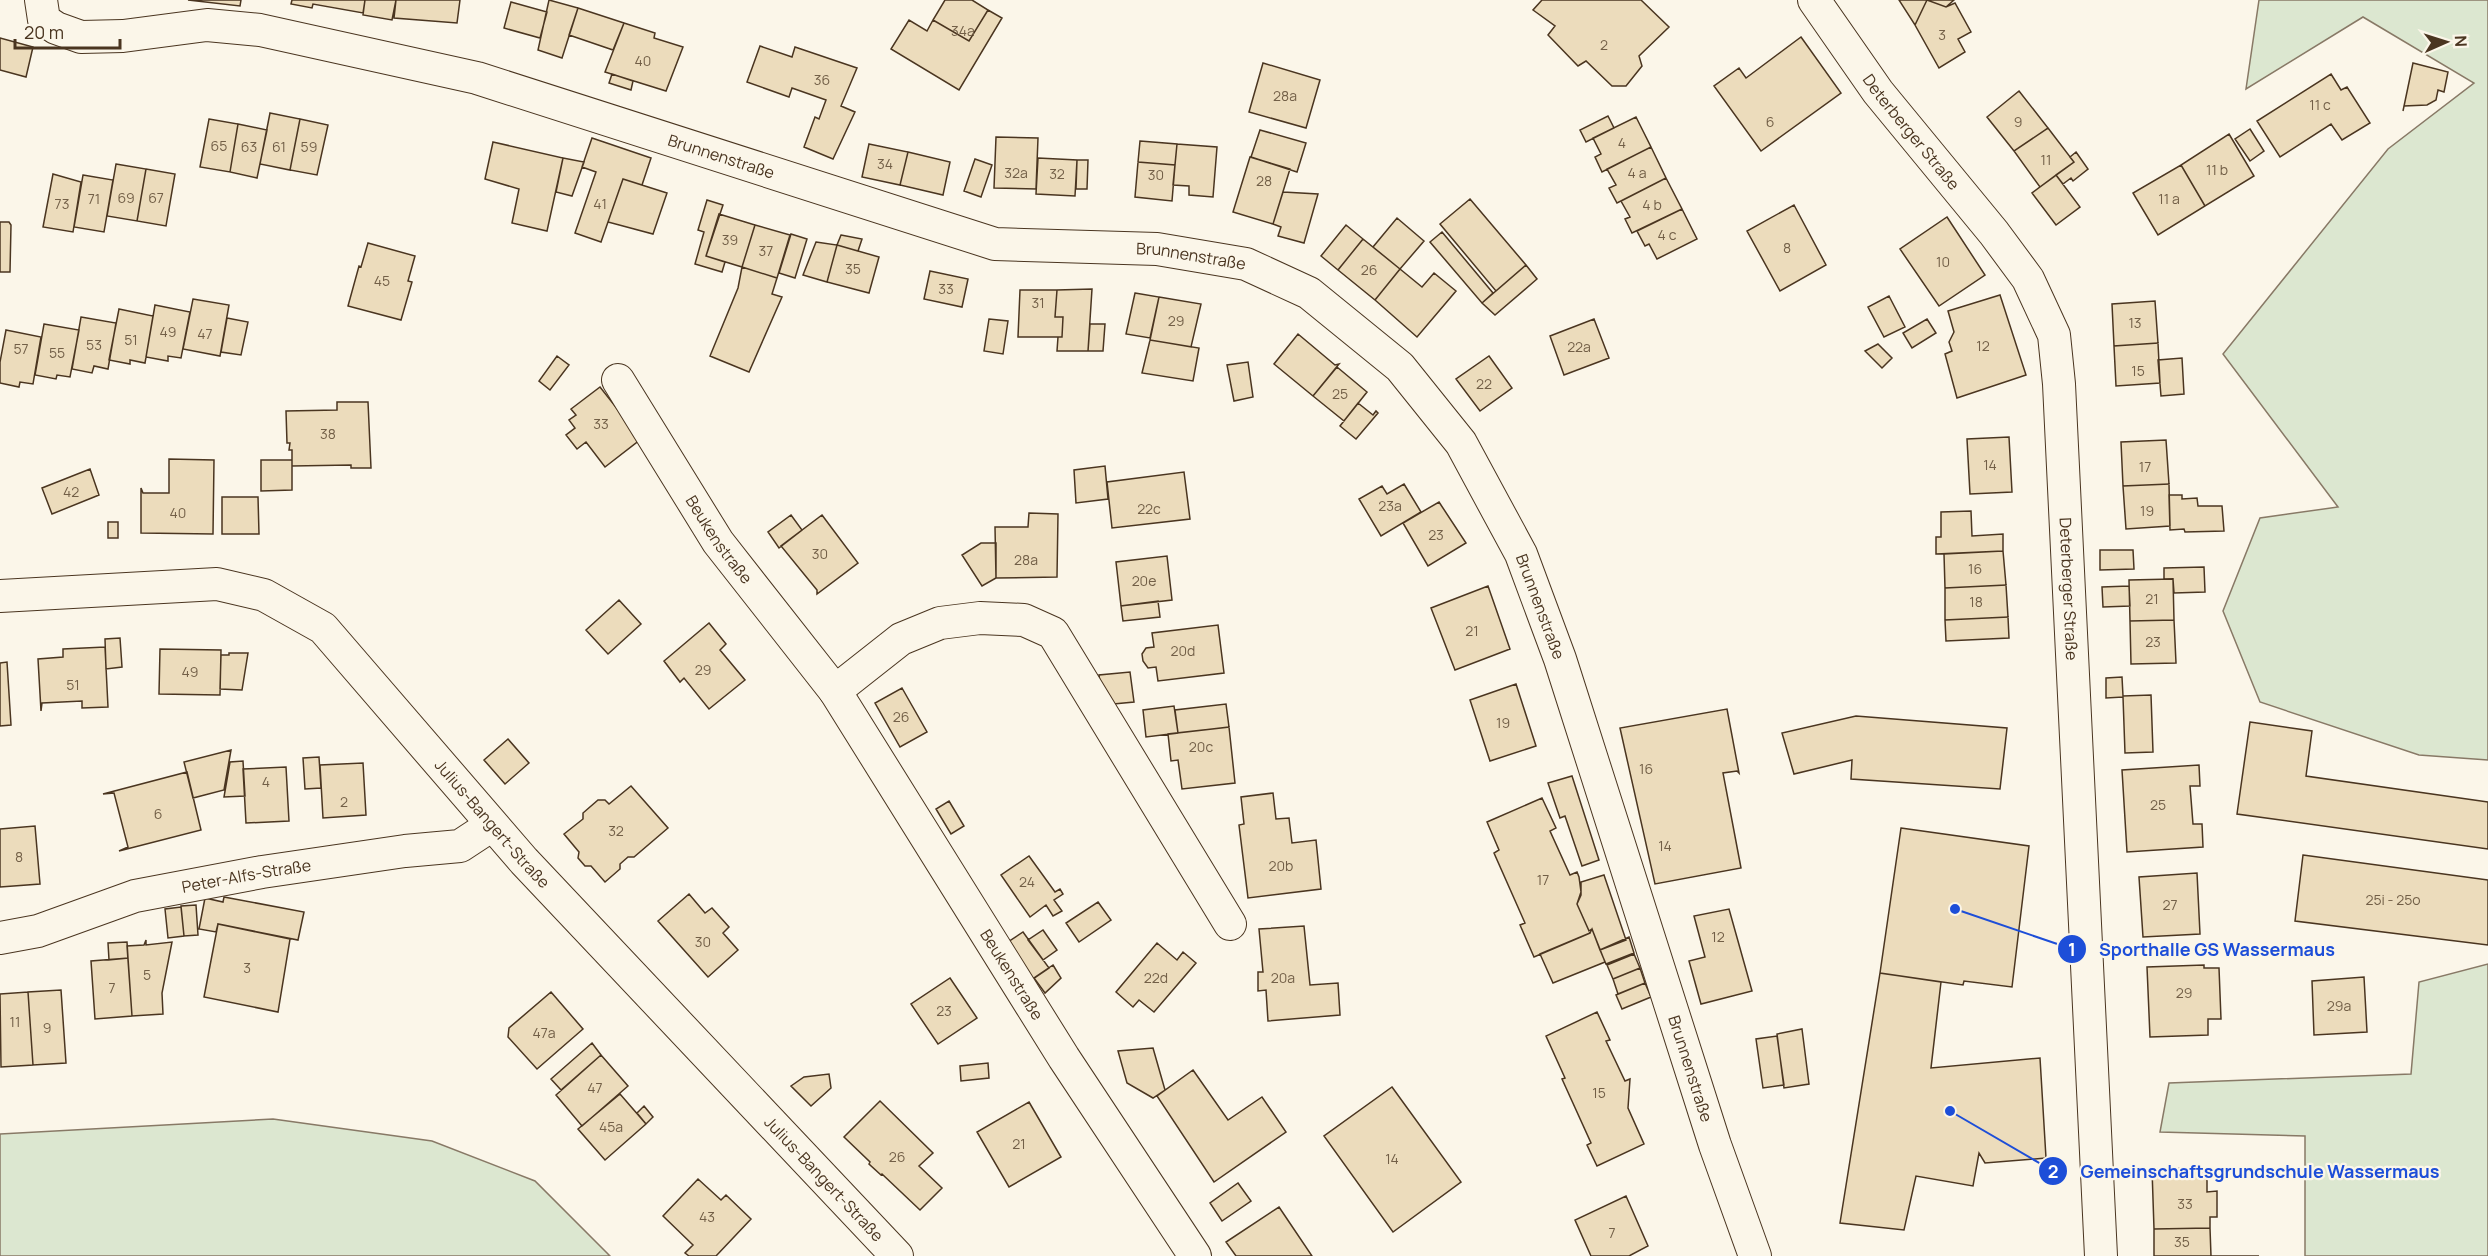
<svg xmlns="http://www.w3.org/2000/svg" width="2488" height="1256" viewBox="0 0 2488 1256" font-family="Manrope,sans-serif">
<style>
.green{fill:#dce7d0;stroke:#887966;stroke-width:1.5}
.building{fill:#ecdcbc;stroke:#4a3520;stroke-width:1.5}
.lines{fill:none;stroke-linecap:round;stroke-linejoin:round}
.street-casing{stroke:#4a3520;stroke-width:34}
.street{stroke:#fbf6e9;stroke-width:32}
.labels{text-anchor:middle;stroke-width:4.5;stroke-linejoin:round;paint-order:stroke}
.number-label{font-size:14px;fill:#725f47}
.street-label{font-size:16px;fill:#4a3520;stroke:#fbf6e9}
.leader{fill:none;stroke:#1d4ed8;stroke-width:2}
.callout-dot{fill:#1d4ed8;stroke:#fbf6e9;stroke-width:2}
.mark-label{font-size:18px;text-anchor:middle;font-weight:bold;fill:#fff}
.callout-label{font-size:18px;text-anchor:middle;font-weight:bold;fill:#1d4ed8;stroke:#fbf6e9;stroke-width:4.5;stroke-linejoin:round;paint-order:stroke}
</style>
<rect width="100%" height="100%" fill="#fbf6e9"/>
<path class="green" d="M2259,0H2488V760L2419,755L2260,702L2223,611L2260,518L2338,507L2223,354L2388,149L2474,83L2363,17L2246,89Z
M2488,964V1256H2305V1136L2160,1132L2169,1083L2411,1074L2419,982Z
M273,1119L432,1141L535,1181L610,1256H0V1134Z"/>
<path class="building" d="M188,0H241L240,6Z
M292,0H365L363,13L313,4L312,8L291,4Z
M365,0H396L392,20L363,15Z
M396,0H460L457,23L394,18Z
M549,0L578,8L562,58L538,50Z
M945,0H972L988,10L969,41L933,20Z
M1542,0H1641L1669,27L1639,56L1642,66L1626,86H1612L1586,61L1578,66L1548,35L1555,26L1533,10Z
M1899,0H1954L1946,7L1927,0L1915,25Z
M1927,0L1946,7L1955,3L1971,32L1958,39L1965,52L1939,68L1915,25Z
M511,2L547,12L540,38L504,28Z
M578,8L624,23L613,50L569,35Z
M988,10L1002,18L959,90L891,49L909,20L927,31L933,20L969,41Z
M624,23L655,33L654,38L683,47L666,91L605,72Z
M1801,37L1841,93L1761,151L1714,86L1739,68L1746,78Z
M0,38L33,47L26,77L0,70Z
M760,46L792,57L795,47L857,68L841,106L855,112L833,159L804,147L815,117L819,119L826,100L792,88L789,97L747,82Z
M1263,63L1320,80L1306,128L1249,112Z
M2413,63L2448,72L2444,92L2438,90L2436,100L2427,105L2404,106L2403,111Z
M612,74L633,81L631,90L609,83Z
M2331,74L2341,90L2347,87L2370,123L2342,140L2331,124L2280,157L2257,121Z
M2019,91L2048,128L2014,151L1987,117Z
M270,113L300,119L290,170L260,164Z
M1608,116L1614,128L1586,142L1580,130Z
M1636,117L1651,147L1602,172L1595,157L1601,154L1593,138Z
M209,119L238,124L230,172L200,167Z
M300,119L328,125L317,175L290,170Z
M238,124L267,130L257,178L230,172Z
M2048,128L2074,162L2040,187L2014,151Z
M2250,129L2264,151L2250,161L2235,139Z
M1260,130L1306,143L1297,172L1251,157Z
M2229,134L2254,176L2205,206L2181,165Z
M996,137L1038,138L1036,189L994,188Z
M592,138L651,158L642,185L623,179L601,242L575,233L596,172L582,167Z
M1140,141L1177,144L1175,165L1138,162Z
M493,142L563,158L547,231L512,223L519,189L485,179Z
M869,144L908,152L900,185L862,177Z
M1177,144L1217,147L1213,197L1189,195V186L1173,185Z
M1651,147L1666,178L1617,203L1609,188L1616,185L1607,169Z
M908,152L950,162L943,195L900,185Z
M2076,152L2088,169L2073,181L2071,178L2063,184L2056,175L2074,162L2070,157Z
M1250,157L1290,169L1273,224L1233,212Z
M563,158L584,162L572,196L556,192Z
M1038,158L1077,160L1075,196L1036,194Z
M975,159L992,165L981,197L964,191Z
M1077,160H1088L1087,189H1076Z
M1138,162L1175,165L1172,201L1135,197Z
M116,164L146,169L137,221L107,216Z
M2181,165L2205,206L2158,235L2133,193Z
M146,169L175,174L166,226L137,221Z
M53,174L81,182L73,232L43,227Z
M83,175L113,180L104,232L74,227Z
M2056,175L2080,207L2056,225L2032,193Z
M1666,178L1682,209L1632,233L1625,219L1630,217L1621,201Z
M623,179L667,193L653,234L608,222Z
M1283,192L1318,194L1304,243L1278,236L1281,227L1273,224Z
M1470,199L1526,265L1496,291L1440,224Z
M707,200L723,205L706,256L725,262L722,272L695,264L704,232L698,230Z
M1794,205L1826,265L1780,291L1747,231Z
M1682,209L1697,239L1657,259L1649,244L1645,246L1637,231Z
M719,214L755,225L742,267L706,256Z
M1947,217L1985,275L1939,306L1900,249Z
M1397,218L1424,241L1400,269L1373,247Z
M0,222H9L11,225L10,272H0Z
M755,225L790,235L777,278L742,267Z
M1346,225L1363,239L1338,270L1321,256Z
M1442,232L1493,293L1482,303L1430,242Z
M791,234L807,239L795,278L779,273Z
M841,235L862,239L858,251L837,245Z
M1363,239L1400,269L1375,300L1338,270Z
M816,242L837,245L827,282L803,275Z
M368,243L415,256L408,281L412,282L401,320L348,306L359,266L361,267Z
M837,245L879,257L869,293L827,282Z
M1526,265L1537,279L1495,315L1482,303Z
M742,267L777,278L772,294L782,297L749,372L710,356L738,288Z
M1400,269L1422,287L1434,273L1456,291L1417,337L1375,300Z
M930,271L968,279L962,307L924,299Z
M1092,289L1088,351H1057L1058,337H1062L1063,317H1055L1057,290Z
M1020,290H1057L1055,317H1063L1062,337H1018Z
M1135,293L1159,297L1150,338L1126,334Z
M2000,295L2026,375L1957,398L1945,354L1952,351L1949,342L1954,332L1948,311Z
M1889,296L1905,327L1884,337L1868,307Z
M1159,297L1201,304L1191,347L1150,340Z
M193,299L229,305L220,356L183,349Z
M2155,301L2158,343L2114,346L2112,304Z
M155,305L190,312L181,358L168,356V361L146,357Z
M119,309L153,316L145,363L130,360V364L109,360Z
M81,317L116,323L108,369L94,366L92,373L72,369Z
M227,318L248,322L241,355L221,352Z
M989,319L1008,321L1003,354L984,351Z
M1594,319L1609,358L1564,375L1550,336Z
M1927,319L1936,333L1912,348L1903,333Z
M44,324L79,330L70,377L57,375L56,379L35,375Z
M1090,324H1105L1103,351H1088Z
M6,330L41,337L33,384L20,382L19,387L0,383V362Z
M1298,334L1335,365L1339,364L1313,396L1274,364Z
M1150,340L1199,348L1193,381L1142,373Z
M2158,343L2160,383L2116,386L2114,346Z
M1878,344L1892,358L1882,368L1865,351Z
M557,356L569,365L550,390L539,381Z
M1489,356L1512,388L1480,411L1456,379Z
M2182,358L2184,394L2161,396L2158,360Z
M1248,362L1253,397L1234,401L1227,365Z
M1337,367L1367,392L1344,421L1313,396Z
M600,387L641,439L605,467L586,442L577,449L566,435L575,428L569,420L576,415L571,409Z
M337,402H368L371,468H351V465L292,466V450H289L290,443H287L286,411L337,410Z
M1358,403L1373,415L1376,411L1378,413L1356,439L1340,426Z
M2009,437L2012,492L1970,494L1967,439Z
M2166,440L2169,484L2123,486L2121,442Z
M169,459L214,460L213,534L141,533V488L143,493H169Z
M261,460H292V490L261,491Z
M1105,466L1108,499L1076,503L1074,470Z
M90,469L99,495L52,514L42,488Z
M1184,472L1190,519L1112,528L1107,482Z
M1404,484L1421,512L1381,536L1359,499L1382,486L1387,494Z
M2169,484L2170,526L2126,529L2123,486Z
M2169,495H2182V499L2197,498L2198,506H2222L2224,531L2185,532L2184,529L2170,530Z
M222,497H258L259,534H222Z
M1439,502L1466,543L1428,566L1403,523Z
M1971,511L1972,536L2003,534V551L1936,554V537H1941V512Z
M1029,513L1058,514L1057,577L996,578L995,527H1028Z
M791,515L802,530L779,548L768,532Z
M822,515L858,563L817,594V590L781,546Z
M108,522H118V538H108Z
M981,543H996V578L982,586L962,555Z
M2100,550H2133L2134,569L2100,570Z
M2003,551L2006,585L1945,588L1944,554Z
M1167,556L1172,600L1121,606L1116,562Z
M2204,567L2205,592L2174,593L2173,579H2164V568Z
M2173,579L2174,620L2130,621L2129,580Z
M2006,585L2008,617L1945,620V588Z
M1488,586L1510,649L1455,670L1431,608Z
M2129,586L2130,606L2103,607L2102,587Z
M619,600L641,624L608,654L586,630Z
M1158,601L1160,617L1123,621L1121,606Z
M2008,617L2009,638L1946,641L1945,620Z
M2174,620L2176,663L2131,664L2130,621Z
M709,623L726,644L720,650L745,680L709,709L684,678L680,682L664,661Z
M1218,625L1224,673L1158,681L1156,667L1148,668L1143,661L1142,654L1146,648L1154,647L1152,633Z
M120,638L122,667L106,669L105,639Z
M105,647L108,707L82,708V701L42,703L41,711L38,659L63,657V649Z
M160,649L221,650L220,695L159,694Z
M229,653H248L242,690L220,689L221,655H229Z
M7,662L11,725L0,726V663Z
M1130,672L1134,702L1103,705L1099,675Z
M2122,677L2123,696L2151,695L2153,752L2125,753L2123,697L2106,698V678Z
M1516,684L1536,746L1490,761L1470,700Z
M902,688L927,732L900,747L875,703Z
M1226,704L1229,727L1178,733L1175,710Z
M1174,706L1178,733L1146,737L1143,710Z
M1727,709L1739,773L1737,771L1723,773L1741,868L1655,884L1620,728Z
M1856,716L2007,728L2000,789L1851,779L1852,760L1794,774L1782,733Z
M2250,722L2312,731L2306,776L2488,802V849L2237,814Z
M1229,727L1235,783L1182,789L1178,760L1171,761L1168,734Z
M508,739L529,763L505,784L484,760Z
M231,750L224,790L193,798L184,762Z
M319,757L321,788L305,789L303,758Z
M243,761L245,796L224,797L230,762Z
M363,763L366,815L323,818L320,765Z
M2199,765L2200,786H2190L2193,824H2202L2203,847L2127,852L2122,770Z
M286,767L289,821L246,823L243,769Z
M187,772L201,830L119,851L128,847L114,793L103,794Z
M1572,776L1599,860L1582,866L1565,816L1560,818L1548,783Z
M631,786L668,828L634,857H628L620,864V869L605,882L591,866H585L578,858L579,852L564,834L583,819V813L598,800H605L609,804Z
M1273,793L1276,819L1289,818L1292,843L1316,840L1321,889L1248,898L1239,825L1244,824L1241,797Z
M1542,798L1556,828L1550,831L1570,875L1577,872L1579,877L1581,892L1577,904L1590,933L1534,957L1520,925L1525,923L1494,853L1499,850L1487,822Z
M949,801L964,826L951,834L936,809Z
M35,826L40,884L0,887V829Z
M1901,828L2029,846L2012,987L1964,981L1963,985L1880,973Z
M2303,855L2488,880V945L2295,921Z
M1029,856L1055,892L1060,889L1063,894L1054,900L1062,911L1053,916L1046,905L1030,917L1001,875Z
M2197,873L2200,934L2143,937L2139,877Z
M1604,875L1626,940L1600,950L1592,929L1589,931L1577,904L1581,895V882Z
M689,894L705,913L712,908L729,927L723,933L738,950L708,977L658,921Z
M224,897L304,912L298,940L218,924L216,932L199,929L205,898L223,902Z
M1098,902L1111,920L1079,942L1066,923Z
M196,905L198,935L184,936L181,906Z
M181,907L184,936L168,938L165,909Z
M1729,909L1752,991L1701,1004L1689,961L1705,957L1694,916Z
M218,924L290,939L278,1012L204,997Z
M1304,926L1310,985L1338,983L1340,1015L1268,1021L1266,990L1258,991V972H1263L1259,929Z
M1592,929L1605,962L1553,983L1540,954L1590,933Z
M1043,930L1057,950L1043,960L1028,940Z
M1023,932L1049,968L1033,979L1008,942Z
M1629,937L1634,953L1606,964L1600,950Z
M146,940V945L172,942L162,993L163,1014L132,1016L127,946L144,945Z
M127,942L128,958L109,960L108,943Z
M1157,943L1177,960L1183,952L1196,963L1154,1012L1139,1000L1133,1007L1116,992Z
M1634,954L1640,968L1613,979L1607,965Z
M128,958L132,1016L95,1019L91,961Z
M1053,965L1061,978L1045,993L1034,978Z
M2204,965V968H2219L2221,1019H2208V1035L2150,1037L2147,967Z
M1640,968L1645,983L1618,994L1613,979Z
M1880,973L1941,982L1931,1068L2040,1058L2046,1158L1985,1163L1979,1153L1973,1186L1916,1176L1904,1230L1840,1223Z
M2364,977L2367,1032L2314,1035L2312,981Z
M950,978L977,1018L938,1044L911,1004Z
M1645,983L1651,997L1622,1009L1616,995Z
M61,990L66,1063L33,1065L28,992Z
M28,992L33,1065L1,1067L0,994Z
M551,992L583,1029L537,1069L508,1037L509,1028Z
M1597,1012L1610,1040L1606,1041L1625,1081L1630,1079L1628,1108L1644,1144L1597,1166L1587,1145L1591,1143L1562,1079L1565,1078L1546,1036Z
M1802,1029L1809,1084L1784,1088L1777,1034Z
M1777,1036L1784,1085L1763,1088L1756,1039Z
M592,1043L601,1055L561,1090L551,1079Z
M1153,1048L1165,1090L1153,1098L1127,1083L1118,1051Z
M601,1055L628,1086L582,1126L556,1095Z
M988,1063L989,1078L961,1081L960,1066Z
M1193,1070L1228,1120L1262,1097L1286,1132L1214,1182L1157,1096Z
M829,1074L831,1088L811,1106L791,1086L804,1077Z
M1392,1087L1461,1182L1393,1232L1324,1136Z
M620,1094L646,1124L605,1160L578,1129Z
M880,1101L933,1153L919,1166L942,1188L920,1210L882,1174L881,1175L869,1164L870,1162L844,1137Z
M1029,1102L1061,1157L1009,1187L977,1132Z
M644,1106L653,1117L646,1124L637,1113Z
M2207,1168V1192L2217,1191V1217H2210V1228L2154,1229L2152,1169Z
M698,1179L721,1200L726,1195L751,1219L716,1256H689L685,1253L693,1245L663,1216Z
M1238,1183L1251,1201L1222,1221L1210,1203Z
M1626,1196L1648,1246L1629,1256H1591L1575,1220Z
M1279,1207L1312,1256H1236L1226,1242Z
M2210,1228L2211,1256H2259H2154V1229Z"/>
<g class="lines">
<defs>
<g id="street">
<path id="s1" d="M41,0L44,20L56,28L81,37L123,36L207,25L260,30L477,78L995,244L1157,249L1246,264L1309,293L1400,367L1461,443L1521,554L1560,659L1715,1145L1755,1256"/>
<path id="s2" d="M1814,0L1878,92L1994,233L2028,279L2054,335L2059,384L2101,1256"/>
<path id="s3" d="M618,380L718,542L835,691L1064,1058L1195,1256"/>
<path id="s4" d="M0,596L217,584L264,595L323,628L524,861L897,1256"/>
<path d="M835,691L901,639L940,623L980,618L1024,620L1053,633L1230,924"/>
<path id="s5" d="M0,938L38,931L135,896L262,872L405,851L460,846L492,825"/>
</g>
</defs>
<use href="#street" class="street-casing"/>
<use href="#street" class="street"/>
</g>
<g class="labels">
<g class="number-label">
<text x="963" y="36">34a</text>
<text x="1942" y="40">3</text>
<text x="1604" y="50">2</text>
<text x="643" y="66">40</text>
<text x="822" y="85">36</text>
<text x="1285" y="101">28a</text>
<text x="2320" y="110">11 c</text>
<text x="1770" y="127">6</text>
<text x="2018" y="127">9</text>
<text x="1622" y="148">4</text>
<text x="219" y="151">65</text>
<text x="249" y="152">63</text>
<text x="279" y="152">61</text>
<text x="309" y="152">59</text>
<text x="2046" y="165">11</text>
<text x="885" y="169">34</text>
<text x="2217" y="175">11 b</text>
<text x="1016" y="178">32a</text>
<text x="1637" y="178">4 a</text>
<text x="1057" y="179">32</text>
<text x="1156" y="180">30</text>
<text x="1264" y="186">28</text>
<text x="126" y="203">69</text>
<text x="156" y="203">67</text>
<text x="94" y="204">71</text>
<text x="2169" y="204">11 a</text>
<text x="62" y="209">73</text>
<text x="600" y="209">41</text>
<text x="1652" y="210">4 b</text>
<text x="1667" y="240">4 c</text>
<text x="730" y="245">39</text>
<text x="1787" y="253">8</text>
<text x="766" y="256">37</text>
<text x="1943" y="267">10</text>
<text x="853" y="274">35</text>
<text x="1369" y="275">26</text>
<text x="382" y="286">45</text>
<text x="946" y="294">33</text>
<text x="1038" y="308">31</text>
<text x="1176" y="326">29</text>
<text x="2135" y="328">13</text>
<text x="168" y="337">49</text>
<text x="205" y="339">47</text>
<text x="131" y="345">51</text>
<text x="94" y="350">53</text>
<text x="1983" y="351">12</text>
<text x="1579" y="352">22a</text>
<text x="21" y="354">57</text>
<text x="57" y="358">55</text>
<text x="2138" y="376">15</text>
<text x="1484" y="389">22</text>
<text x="1340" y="399">25</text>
<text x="601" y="429">33</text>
<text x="328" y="439">38</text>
<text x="1990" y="470">14</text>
<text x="2145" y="472">17</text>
<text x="71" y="497">42</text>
<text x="1390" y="511">23a</text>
<text x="1149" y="514">22c</text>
<text x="2147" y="516">19</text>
<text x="178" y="518">40</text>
<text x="1436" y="540">23</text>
<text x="820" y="559">30</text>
<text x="1026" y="565">28a</text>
<text x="1975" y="574">16</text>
<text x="1144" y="586">20e</text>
<text x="2152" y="604">21</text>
<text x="1976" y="607">18</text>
<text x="1472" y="636">21</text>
<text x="2153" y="647">23</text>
<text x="1183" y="656">20d</text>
<text x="703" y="675">29</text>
<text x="190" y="677">49</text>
<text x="73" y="690">51</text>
<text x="901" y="722">26</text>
<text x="1503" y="728">19</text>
<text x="1201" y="752">20c</text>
<text x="1646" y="774">16</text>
<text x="266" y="787">4</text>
<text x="344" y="807">2</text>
<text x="2158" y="810">25</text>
<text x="158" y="819">6</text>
<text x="616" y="836">32</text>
<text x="1665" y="851">14</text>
<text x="19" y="862">8</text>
<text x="1281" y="871">20b</text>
<text x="1543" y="885">17</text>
<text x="1027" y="887">24</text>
<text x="2393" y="905">25i - 25o</text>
<text x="2170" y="910">27</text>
<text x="1718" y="942">12</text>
<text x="703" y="947">30</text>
<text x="247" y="973">3</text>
<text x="147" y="980">5</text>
<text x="1156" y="983">22d</text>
<text x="1283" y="983">20a</text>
<text x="112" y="993">7</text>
<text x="2184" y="998">29</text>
<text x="2339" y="1011">29a</text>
<text x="944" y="1016">23</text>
<text x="15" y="1027">11</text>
<text x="47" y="1033">9</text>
<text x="544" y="1038">47a</text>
<text x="595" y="1093">47</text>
<text x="1599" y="1098">15</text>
<text x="611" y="1132">45a</text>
<text x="1019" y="1149">21</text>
<text x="897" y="1162">26</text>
<text x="1392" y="1164">14</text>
<text x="2185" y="1209">33</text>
<text x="707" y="1222">43</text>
<text x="1612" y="1238">7</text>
<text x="2182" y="1247">35</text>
</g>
<g class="street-label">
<text dy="6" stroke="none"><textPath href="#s2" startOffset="164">Deterberger Straße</textPath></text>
<text dy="6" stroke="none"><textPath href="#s1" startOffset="720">Brunnenstraße</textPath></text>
<text dy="6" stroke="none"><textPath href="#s1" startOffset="1204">Brunnenstraße</textPath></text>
<text dy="6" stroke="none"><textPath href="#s3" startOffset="189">Beukenstraße</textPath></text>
<text dy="6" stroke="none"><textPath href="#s2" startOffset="668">Deterberger Straße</textPath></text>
<text dy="6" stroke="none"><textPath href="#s1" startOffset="1726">Brunnenstraße</textPath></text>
<text dy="6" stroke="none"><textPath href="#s4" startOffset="592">Julius-Bangert-Straße</textPath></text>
<text dy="6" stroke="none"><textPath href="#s5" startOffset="255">Peter-Alfs-Straße</textPath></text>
<text dy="6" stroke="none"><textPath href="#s3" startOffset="714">Beukenstraße</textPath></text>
<text dy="6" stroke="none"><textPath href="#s1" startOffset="2212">Brunnenstraße</textPath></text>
<text dy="6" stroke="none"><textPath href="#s4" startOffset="1078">Julius-Bangert-Straße</textPath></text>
</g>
</g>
<path class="leader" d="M1955 909L2072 949M1950 1111L2053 1171"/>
<g class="callout-dot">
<circle cx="1955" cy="909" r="6"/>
<circle cx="1950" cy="1111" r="6"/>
<circle cx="2072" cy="949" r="15"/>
<circle cx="2053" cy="1171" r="15"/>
</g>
<g class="mark-label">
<text x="2072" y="956">1</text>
<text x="2053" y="1178">2</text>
</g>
<g class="callout-label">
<text x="2217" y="956">Sporthalle GS Wassermaus</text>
<text x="2260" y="1178">Gemeinschaftsgrundschule Wassermaus</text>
</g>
<g transform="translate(2446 42) rotate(87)" stroke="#fbf6e9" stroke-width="4.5" paint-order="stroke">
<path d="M0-4.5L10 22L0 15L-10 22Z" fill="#4a3520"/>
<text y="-9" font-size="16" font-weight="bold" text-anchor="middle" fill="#4a3520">N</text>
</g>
<path d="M15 39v9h105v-9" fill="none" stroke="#4a3520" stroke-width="3"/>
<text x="24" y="39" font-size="18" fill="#4a3520" stroke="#fbf6e9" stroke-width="4.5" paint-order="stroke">20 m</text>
</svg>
